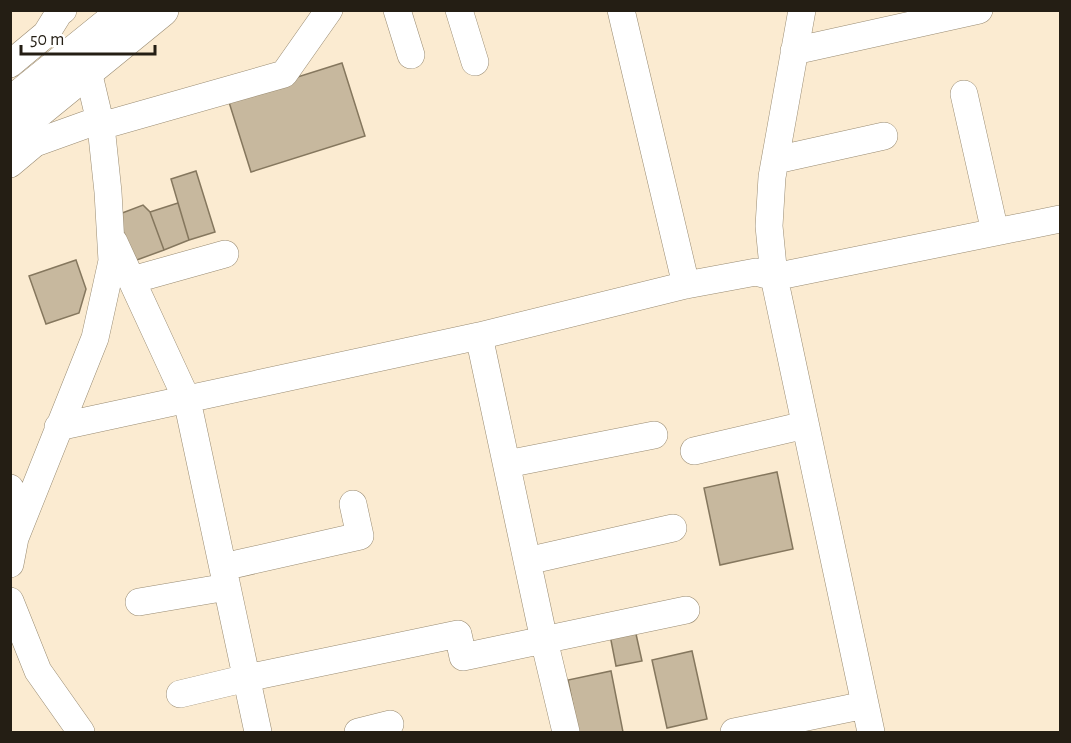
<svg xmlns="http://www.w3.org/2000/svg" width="1071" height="743" viewBox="0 0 1071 743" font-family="'Alegreya Sans',sans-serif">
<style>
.building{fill:#c7b89e;stroke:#85775e;stroke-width:1.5}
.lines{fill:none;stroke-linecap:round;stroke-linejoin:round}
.minor-casing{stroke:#998b72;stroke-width:28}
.major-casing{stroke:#998b72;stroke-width:34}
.minor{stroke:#fff;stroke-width:27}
.major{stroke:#fff;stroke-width:33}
</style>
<rect width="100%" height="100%" fill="#fbebd1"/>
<path class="building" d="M342,63L365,136L251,172L228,99Z
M196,171L215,232L189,240L171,179Z
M178,203L189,240L164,250L150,212Z
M143,205L150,212L164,250L134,261L117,215Z
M76,260L86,289L79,313L46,324L29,276Z
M777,472L793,549L720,565L704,488Z
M634,625L642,661L616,666L609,630Z
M692,651L707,719L667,728L652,660Z
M611,671L623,732H578L568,680Z"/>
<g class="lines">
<defs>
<path id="minor" d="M397,10L411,55
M459,10L475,62
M621,10L686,285
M802,10L772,177L769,226L774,277L871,732
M794,51L979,10
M10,64L46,34L59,13L63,10
M964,94L995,232
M101,126L284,74L329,10
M776,160L884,136
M10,164L35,143L99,120
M114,242L187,400L258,732
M132,280L225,254
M58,427L479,336
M694,451L805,425
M507,464L654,435
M10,488L22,520
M527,561L673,528
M10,564L15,538L95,338L112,261L108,192L101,126L88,71L92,53
M223,567L360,536L353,504
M10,601L38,671L81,732
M139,602L227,587
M180,694L247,678L458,634L463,657L686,610
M358,732L390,724
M566,732L544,640L479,336L686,285L756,272L774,277L1060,219
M734,732L865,705"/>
<path id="major" d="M10,104L126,10
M10,134L162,10"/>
</defs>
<use href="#minor" class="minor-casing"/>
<use href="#major" class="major-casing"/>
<use href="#minor" class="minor"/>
<use href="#major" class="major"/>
</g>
<rect width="1071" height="743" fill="none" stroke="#241e14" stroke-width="24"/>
<path d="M21 45v9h134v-9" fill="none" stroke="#241e14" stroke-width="3"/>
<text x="30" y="45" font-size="18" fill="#241e14" stroke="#ffffff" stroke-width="4.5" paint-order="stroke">50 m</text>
</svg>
